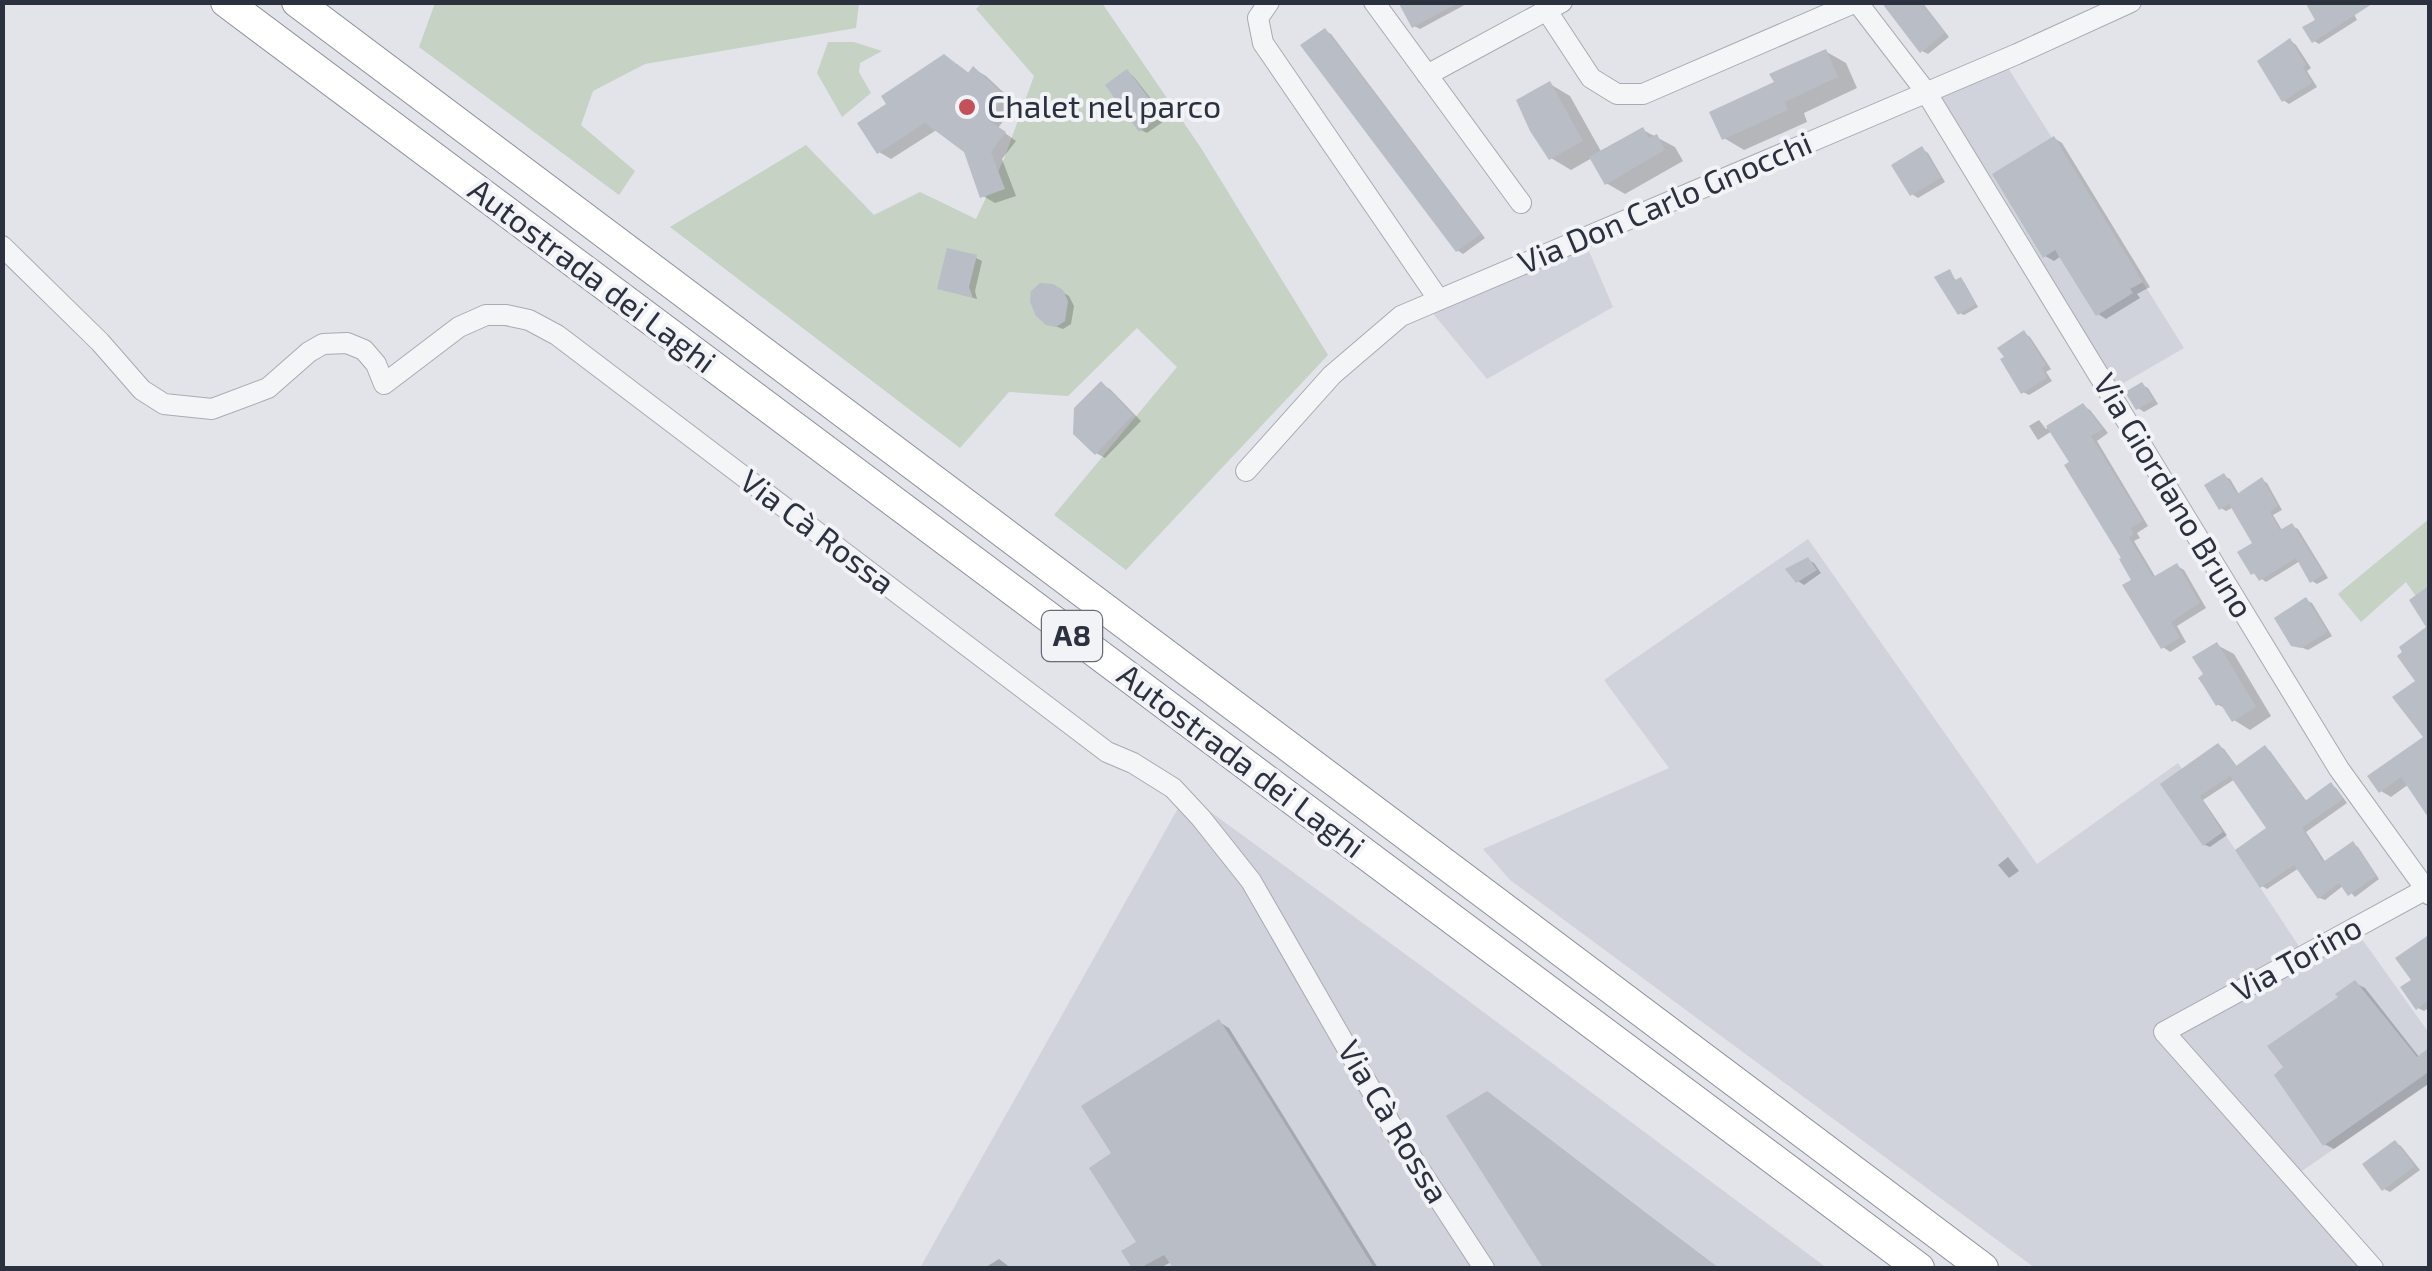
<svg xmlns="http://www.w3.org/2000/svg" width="2432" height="1271" viewBox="0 0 2432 1271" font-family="'Exo 2',sans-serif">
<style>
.built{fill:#d0d3db}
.green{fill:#c6d2c3}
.shadow{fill:#0003}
.building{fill:#b9bdc5}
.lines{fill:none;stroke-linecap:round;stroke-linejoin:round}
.minor-casing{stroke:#a7abb3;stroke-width:22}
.highway-casing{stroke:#8a919e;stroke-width:32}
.minor{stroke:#f4f5f7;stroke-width:20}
.highway{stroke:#fff;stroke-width:30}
.poi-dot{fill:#c3515a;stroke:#f1f3f6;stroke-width:4}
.labels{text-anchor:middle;stroke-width:8;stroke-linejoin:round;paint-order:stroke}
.shield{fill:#f1f3f6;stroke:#666b76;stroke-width:2.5}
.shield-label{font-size:30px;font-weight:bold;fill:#2b313f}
.poi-label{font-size:32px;fill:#2b313f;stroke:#f1f3f6;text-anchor:start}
.street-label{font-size:32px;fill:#2b313f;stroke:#f1f3f6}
</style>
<rect width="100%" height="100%" fill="#e2e4e9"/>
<path class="built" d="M2005,63L2184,348L2103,395L1924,99Z
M1586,244L1613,307L1487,379L1426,305Z
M1808,539L2037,864L2178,763L2302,951L2352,925L2429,1033V1083L2289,1180L2367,1268H2035L1510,880L1483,849L1669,768L1604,680Z
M1186,794L1427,970L1827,1268H920Z"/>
<path class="green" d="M983,2L1102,3L1201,148L1328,355L1126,570L1054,515L1177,367L1137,328L1068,396L1009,392L960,448L670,227L806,145L874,215L920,192L976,219L1004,159L1034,76L976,9Z
M435,3V2L859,3L856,28L645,64L593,91L581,125L635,171L619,195L419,47Z
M828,42H854L882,51L860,63L859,72L871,93L842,117L817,73Z
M2429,519V615L2406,582L2361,622L2338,594Z"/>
<path class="shadow" d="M1400,2H1470L1420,29L1414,26Z
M1883,2H1922L1949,37L1928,54L1922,51Z
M2348,2L2357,20L2319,44L2314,41L2318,21Z
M1325,31L1331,34L1485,238L1463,254L1457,250Z
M2291,41L2296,45L2311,68L2307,71L2317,87L2289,104L2283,100Z
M1825,51L1846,63L1857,88L1804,113L1807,122L1744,150L1724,138L1777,83Z
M957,64L970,74L974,69L986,76L1016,104L998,128L1016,141L1002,159L1016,196L995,203L983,196L966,151L938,129L891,159L879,152Z
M1127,72L1133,76L1167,119L1147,133L1141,130Z
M1550,84L1570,96L1602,153L1643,130L1675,147L1683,161L1625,194L1606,183L1592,158L1571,170L1551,158Z
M2054,138L2062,143L2150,287L2137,294L2140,298L2106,319L2098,314L2061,256L2054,261L2045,256Z
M1922,149L1928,153L1945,182L1918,198L1912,194Z
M976,258L982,261L975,291L977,299L940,288Z
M1950,272L1957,282L1961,280L1964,282L1978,307L1964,315L1960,313Z
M1052,286L1069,296L1074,306L1071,324L1063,329L1047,323Z
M2024,333L2030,337L2051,369L2046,372L2052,381L2029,395L2023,392Z
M1101,384L1110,389L1141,421L1105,458L1096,453Z
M2142,385L2148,388L2158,404L2144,412L2138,408Z
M2083,406L2090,410L2108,433L2097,441L2148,526L2137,533L2140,538L2134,541L2156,578L2177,566L2184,570L2206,608L2177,626L2186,642L2170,652L2163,647L2135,581L2072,463L2052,431L2038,440L2029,426L2039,420L2046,429Z
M2224,476L2230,479L2240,496L2262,480L2267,483L2282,510L2273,515L2283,532L2292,526L2298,529L2328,578L2317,584L2312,581L2300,561L2266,582L2253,573L2256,543L2234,507L2226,511L2221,508Z
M1808,560L1814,563L1821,573L1804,585L1798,581Z
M2306,600L2312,603L2332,636L2308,650L2293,644Z
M2430,627V814L2409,784L2391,797L2381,791L2426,738L2419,682Z
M2217,645L2234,654L2271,716L2250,730L2234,720L2226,709L2217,704Z
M2219,746L2224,749L2238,768L2265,748L2270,751L2307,802L2331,785L2336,788L2347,803L2306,832L2326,863L2353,844L2358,847L2379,879L2355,897L2344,885L2325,900L2320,898L2299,868L2267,889L2262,886L2270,828L2235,779L2203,800L2227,835L2210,847L2205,845L2163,785Z
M2008,857L2019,871L2009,878L1998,865Z
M2430,945V1007L2424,1011L2418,1008L2414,981Z
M2355,983L2365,988L2420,1058L2430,1057V1083L2334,1149L2324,1144L2287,1068L2341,997Z
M1219,1022L1229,1028L1378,1268H1176L1171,1262L1160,1268H1134L1124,1252L1139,1243L1115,1154Z
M1497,1100L1718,1268H1546L1450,1117Z
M2395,1143L2401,1146L2420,1170L2390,1192L2384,1189Z
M999,1259L1011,1268H987L986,1267Z"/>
<path class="building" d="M1398,2H1460L1412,28Z
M1881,2H1921L1945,33L1920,53Z
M2305,2H2375L2312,43L2302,27L2315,20Z
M1325,28L1481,234L1456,252L1300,45Z
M2290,38L2306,65L2303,67L2312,83L2282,102L2257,61Z
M1826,49L1838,77L1785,102L1788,110L1722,140L1709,112L1774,82L1769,74Z
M944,54L968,73L973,66L1005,96L988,120L1006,132L991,152L1005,189L980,198L964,152L925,123L877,154L857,123L886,104L881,96Z
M1127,69L1162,115L1139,132L1105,85Z
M1550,81L1583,141L1549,160L1530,131L1516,100Z
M1643,127L1649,138L1657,134L1665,150L1605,185L1589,157Z
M2054,136L2143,282L2130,289L2133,293L2096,316L2055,250L2043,258L1992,174Z
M1922,146L1941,178L1910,196L1891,165Z
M947,248L977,255L969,287L973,298L937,289Z
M1950,269L1955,280L1961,277L1976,304L1958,315L1934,277Z
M1040,283L1053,284L1063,290L1068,301L1065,321L1056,327L1046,325L1036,316L1030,302L1031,291Z
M2024,330L2046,365L2042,368L2047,378L2021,394L2000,359L2004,357L1997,348Z
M1101,381L1133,415L1095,455L1073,434L1074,408Z
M2142,382L2154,400L2136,410L2125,392Z
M2083,403L2103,429L2091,436L2143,521L2131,528L2134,534L2129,537L2153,577L2177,563L2200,603L2171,622L2180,638L2161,649L2122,585L2131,580L2119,559L2121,558L2064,465L2069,462L2046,426Z
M2224,473L2237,494L2262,477L2278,506L2270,512L2280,530L2292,523L2324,574L2310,583L2296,558L2259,581L2254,573L2251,575L2237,552L2252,543L2229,504L2219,510L2204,485Z
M1808,557L1817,570L1796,583L1785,569Z
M2430,585V820L2401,777L2379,793L2367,776L2423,737L2392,697L2415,681L2397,656L2402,652L2399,647L2426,627L2409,600Z
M2306,597L2328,632L2301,648L2291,646L2274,618Z
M2217,642L2256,707L2232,722L2220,703L2216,706L2203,685L2198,678L2203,674L2192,657Z
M2218,743L2236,766L2265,745L2305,801L2331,782L2343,799L2302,828L2323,862L2353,841L2376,876L2348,896L2339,883L2318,899L2294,865L2260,888L2235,850L2266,828L2230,776L2200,796L2223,832L2203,846L2160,784Z
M2430,934V1007L2426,1002L2416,1010L2400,987L2411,980L2395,958Z
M2355,980L2417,1057L2430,1047V1071L2323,1146L2274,1075L2283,1067L2267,1046L2338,997L2335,994Z
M1219,1019L1254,1074L1374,1268H1173L1164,1255L1140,1268H1132L1121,1251L1136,1242L1089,1168L1111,1153L1081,1106Z
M1487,1091L1650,1216L1719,1268H1543L1446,1116Z
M2395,1140L2415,1166L2382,1191L2362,1164Z"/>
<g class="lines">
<defs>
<path id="minor" d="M1269,2L1258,18L1263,43L1439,300
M1374,2L1521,203
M1857,2L1926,92L2339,769L2430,895
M1547,11L1591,78L1617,94H1643L1856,2
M1427,75L1562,2
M2,246L100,342L142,390L164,404L212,409L268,388L309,352L323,344L347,343L364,350L376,364L384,384L459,327L486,315H506L529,320L557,335L1107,752L1133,763L1173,788L1201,818L1251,881L1397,1135L1484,1268
M1246,471L1332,375L1401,316L2017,54L2131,2
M2373,1268L2164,1032L2430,887"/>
<path id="highway" d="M226,2L1919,1268
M297,2L1983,1268"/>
</defs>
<use href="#minor" class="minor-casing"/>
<use href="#highway" class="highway-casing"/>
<use href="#minor" class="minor"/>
<use href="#highway" class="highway"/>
</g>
<circle class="poi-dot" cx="967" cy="107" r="10"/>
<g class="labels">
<rect class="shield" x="1042" y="611" width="60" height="50" rx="8"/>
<g class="shield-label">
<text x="1072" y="646">A8</text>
</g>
<g class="poi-label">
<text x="987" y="118">Chalet nel parco</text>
</g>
<g class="street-label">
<text transform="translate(1665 203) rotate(-23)" y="11">Via Don Carlo Gnocchi</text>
<text transform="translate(592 276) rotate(37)" y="11">Autostrada dei Laghi</text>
<text transform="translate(2173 496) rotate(59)" y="11">Via Giordano Bruno</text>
<text transform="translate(817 532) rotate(37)" y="11">Via Cà Rossa</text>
<text transform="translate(1241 761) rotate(37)" y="11">Autostrada dei Laghi</text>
<text transform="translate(2297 959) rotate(-29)" y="11">Via Torino</text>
<text transform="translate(1393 1122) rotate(59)" y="11">Via Cà Rossa</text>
</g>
</g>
<rect width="2432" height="1271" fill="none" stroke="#2b313f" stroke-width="10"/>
</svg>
